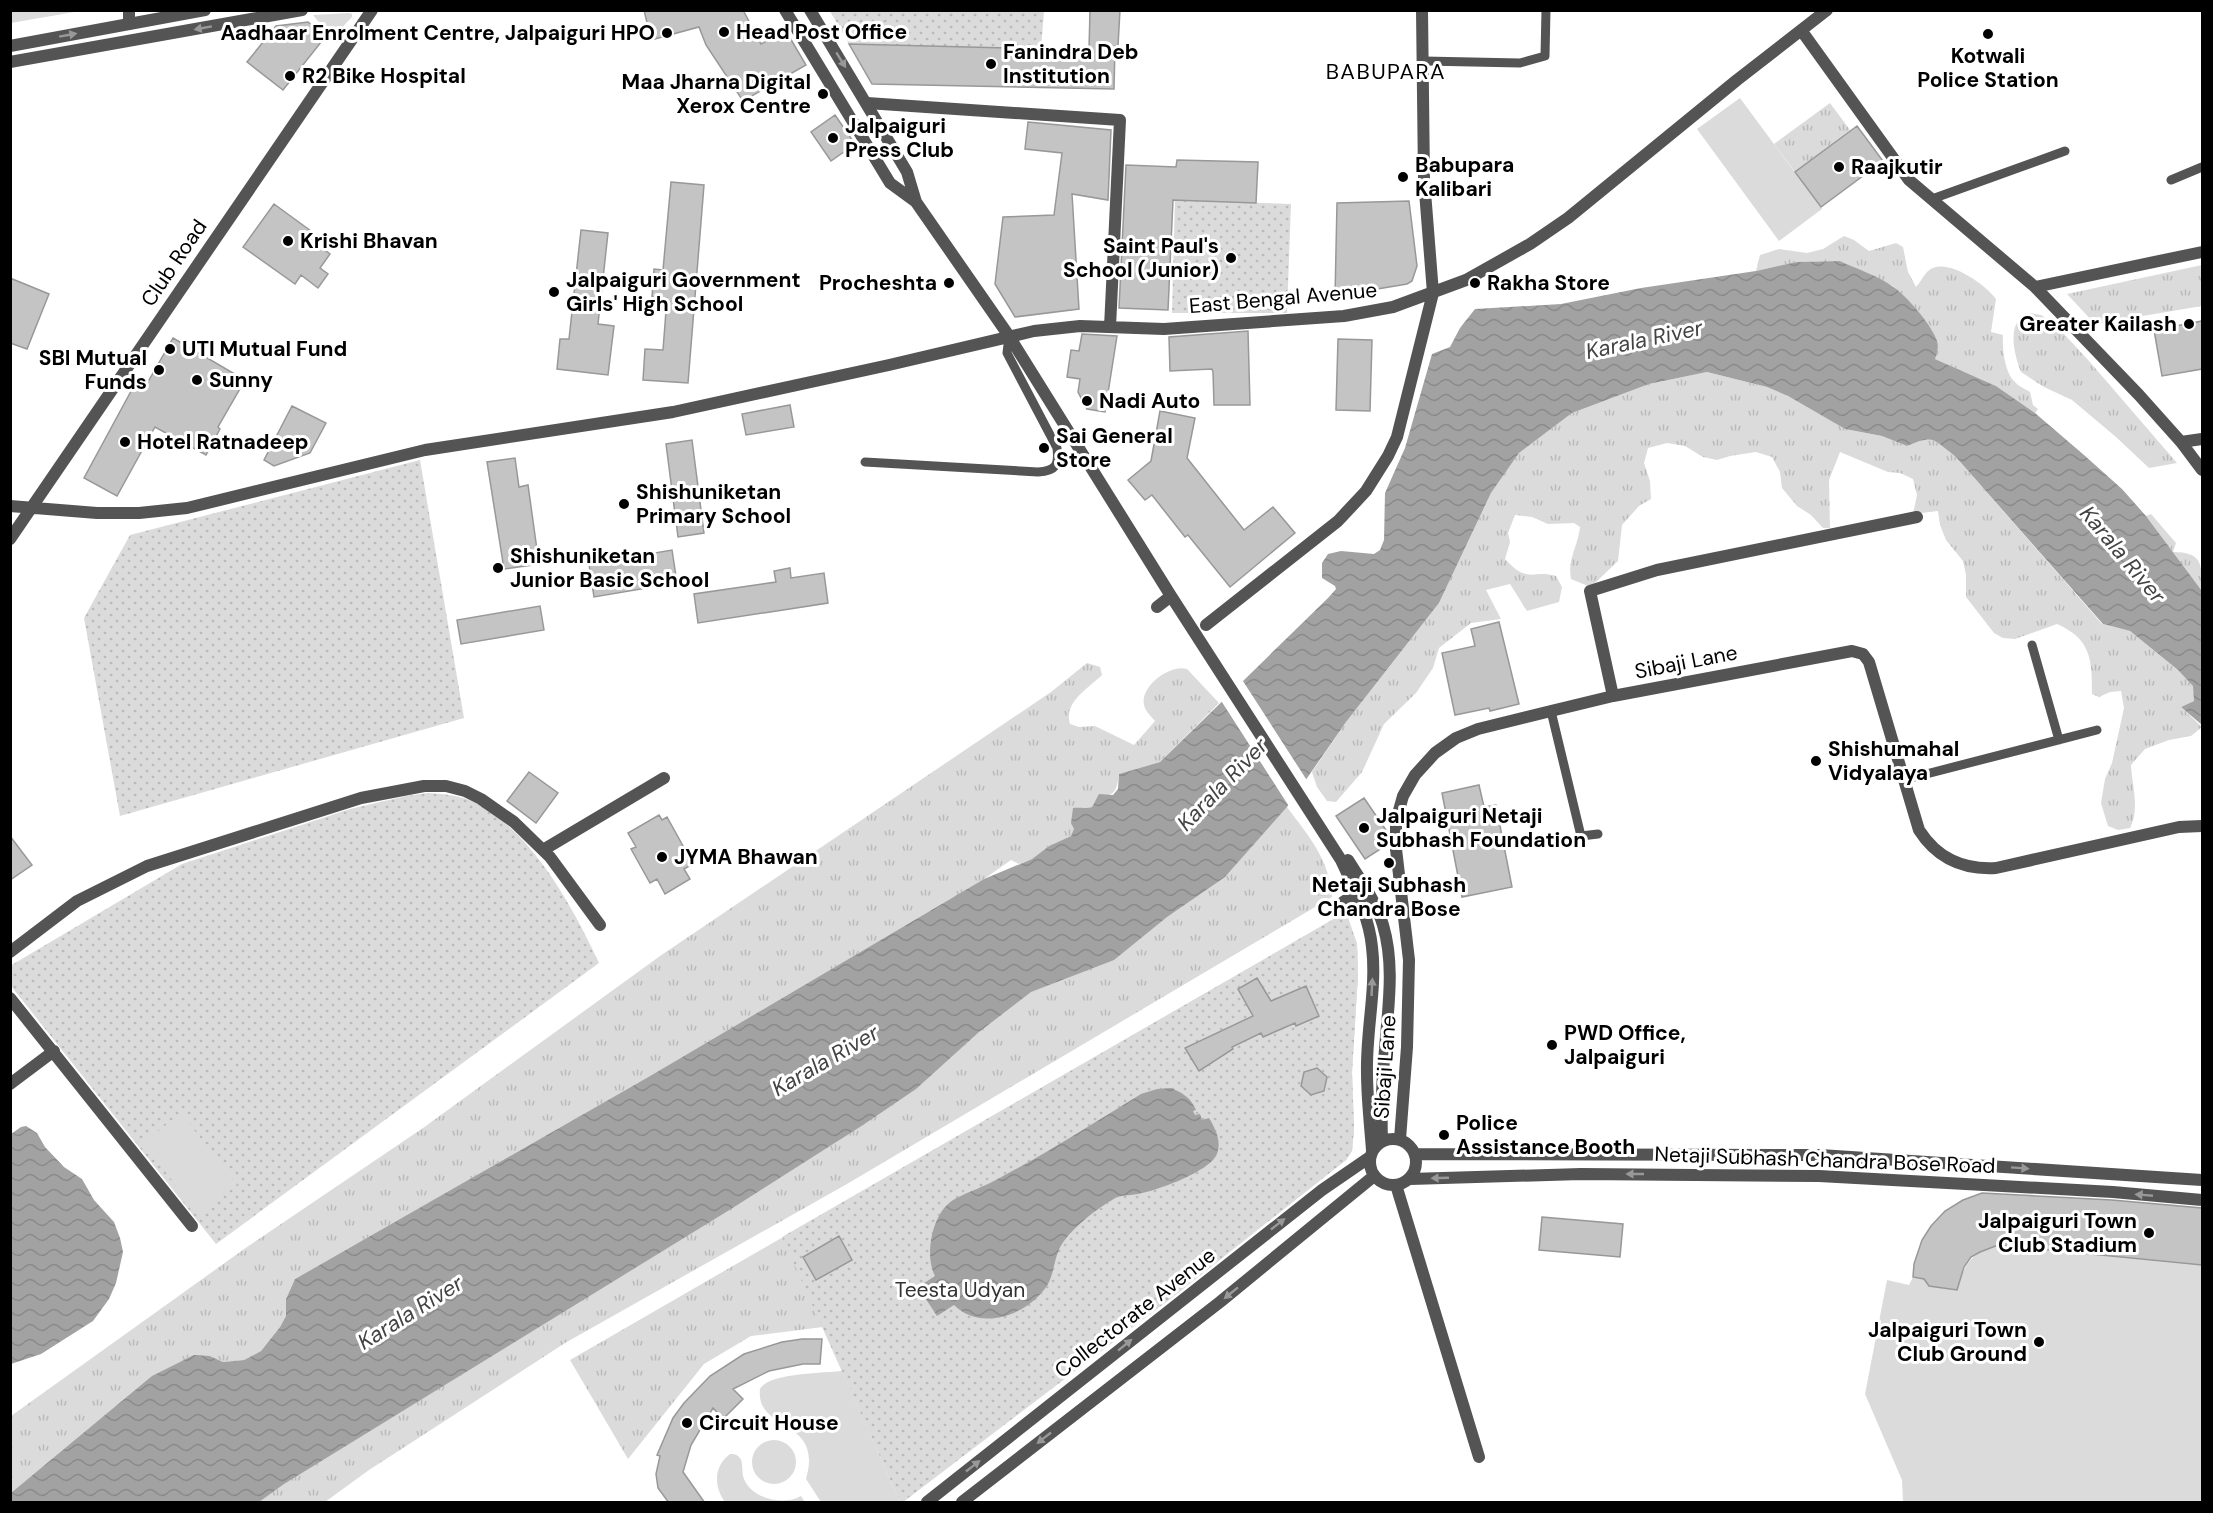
<svg xmlns="http://www.w3.org/2000/svg" width="2213" height="1513" viewBox="0 0 2213 1513" font-family="'DM Sans',sans-serif">
<style>
.grass{fill:url(#grass-tufts)}
.park{fill:url(#park-dots)}
.garden{fill:#dbdbdb}
.water{fill:url(#water-waves)}
.pier{fill:#fff}
.building{fill:#c4c4c4;stroke:#989898;stroke-width:1.5}
.lines{fill:none;stroke-linecap:round;stroke-linejoin:round}
.service{stroke:#545454;stroke-width:9}
.minor{stroke:#545454;stroke-width:12}
.tertiary{stroke:#545454;stroke-width:12}
.oneway{fill:#989898}
.poi-dot{fill:#000;stroke:#fff;stroke-width:2}
.labels{text-anchor:middle;stroke-width:6;stroke-linejoin:round;paint-order:stroke}
.poi-label{font-size:21px;font-weight:bold;fill:#000;stroke:#fff;text-anchor:start}
.street-label{font-size:21px;fill:#000;stroke:#fff}
.park-label{font-size:21px;fill:#323232;stroke:#fff}
.neighbourhood-label{font-size:22px;letter-spacing:1.5px;fill:#000;stroke:#fff}
.water-label{font-size:22px;font-style:italic;fill:#434343;stroke:#fff}
</style>
<defs>
<pattern id="grass-tufts" width="24" height="20" patternUnits="userSpaceOnUse" patternTransform="scale(1.5)"><rect width="24" height="20" fill="#dbdbdb"/><path d="M3 7l-1-3M5 7V3M7 7l1-3M15 17l-1-3M17 17v-4M19 17l1-3" fill="none" stroke="#bababa"/></pattern>
<pattern id="park-dots" width="8" height="8" patternUnits="userSpaceOnUse" patternTransform="scale(1.5)"><rect width="8" height="8" fill="#dbdbdb"/><path d="M2 2h.1M6 6h.1" fill="none" stroke="#bababa" stroke-width="1.8" stroke-linecap="round"/></pattern>
<pattern id="water-waves" width="16" height="10" patternUnits="userSpaceOnUse" patternTransform="scale(1.5)"><rect width="16" height="10" fill="#a2a2a2"/><path d="M0 5q4-4 8 0t8 0" fill="none" stroke="#8a8a8a"/></pattern>
</defs>
<rect width="100%" height="100%" fill="#fff"/>
<path class="grass" d="M1830,103L1850,130L1795,172L1774,144Z
M1844,236L1854,240L1869,251L1896,243L1903,247L1908,272L1916,287C1920,283 1923,276 1927,272C1944,254 1986,285 1996,299L1991,332L2003,335C2002,348 2005,372 2014,381C2018,386 2025,389 2030,392L2033,405L2038,409L2035,413L1996,386L1935,359L1933,333L1913,306L1893,286L1863,272L1840,261L1796,262L1756,271L1760,255L1779,249L1807,253L1823,249Z
M2202,265V306L2095,324L2067,294Z
M2030,313L2041,315L2052,321L2089,361L2177,463L2149,468L2116,437L2072,400L2044,387L2021,372C2014,354 2005,320 2030,313Z
M1707,372L1767,387L1788,396L1845,429L1882,436L1907,446C1935,434 1932,439 1955,456L2102,624L2130,631L2178,670L2194,686V701L2181,707L2202,727L2191,736L2169,740L2145,749L2131,765C2132,786 2140,809 2130,828L2118,830L2108,826L2101,803L2105,779L2112,763L2124,708L2121,691L2110,692L2099,697L2092,694C2092,659 2091,639 2057,624L2015,639L2003,638L1994,633L1966,597V575L1963,561L1946,540L1940,525L1938,511L1913,514L1917,495L1913,479L1900,473L1888,472L1840,452L1829,480L1830,528H1823L1811,515L1797,506L1782,488L1780,472L1772,457L1756,452L1730,456L1717,460L1703,457L1685,446L1667,443L1648,448L1644,463L1650,481L1651,499L1639,506L1622,525L1618,561L1595,583L1588,586L1571,579C1567,560 1578,546 1580,527L1574,523L1548,524L1532,517L1515,515L1508,533L1510,542L1505,559C1529,585 1532,569 1556,576L1562,587L1559,602L1527,611L1510,584L1486,590L1501,619L1471,623L1439,648L1433,668L1416,693L1384,724L1362,772L1336,802L1327,801L1317,787L1312,772L1346,722L1439,603L1491,493L1519,453L1572,413L1649,384Z
M2151,514L2176,543L2173,552C2203,552 2202,565 2202,591L2146,516Z
M1087,663L1100,667L1102,675C1089,688 1063,702 1070,724L1079,727L1095,726L1134,745L1155,721C1152,717 1145,711 1144,705C1140,686 1170,664 1187,669L1219,703L1160,762L1119,774C1116,797 1113,792 1095,801L1092,807L1085,809L1071,836L1049,846L1032,859L1019,864L1011,860L984,879L650,1076L295,1279L286,1299V1316L280,1327L261,1351L244,1360L223,1362L210,1356L11,1495V1416L247,1247L423,1128L660,956L1051,692Z
M1287,807C1309,837 1329,858 1332,897L847,1184L565,1343L369,1470L325,1502H221L957,1034L1225,877Z
M1346,912L1357,944L1358,975L1352,1072L1354,1129L1352,1151L1346,1160L903,1502L823,1327L751,1336L704,1364L628,1459L570,1360Z"/>
<path class="park" d="M830,11H1044L1041,49L849,44Z
M1175,200L1291,204L1287,313H1172Z
M420,460L464,718L120,816L84,618L130,535Z
M428,793C442,794 456,795 469,800C529,825 573,907 599,963L216,1244L11,986L10,966L182,864L350,809L406,796Z
M1346,912L1357,944L1358,975L1352,1072L1354,1129L1352,1151L1346,1160L1178,1293L903,1502H900L782,1237Z"/>
<path class="garden" d="M11,10H80V11L11,23Z
M349,13L352,14V17L332,38L313,15Z
M1740,98L1822,209L1779,241L1697,129Z
M181,1113L237,1185L199,1215L143,1143Z
M1998,1245L2202,1264V1502H1903L1902,1480L1865,1394L1887,1280L1909,1285L1913,1277L1924,1279L1929,1286L1957,1290C1965,1263 1970,1254 1998,1245Z
M842,1371L900,1502H821L806,1479C824,1417 755,1433 760,1389C768,1373 824,1373 842,1371Z
M752 1462a22 22 0 1 1 44 0a22 22 0 1 1-44 0Z
M730,1454C734,1454 736,1454 739,1457C744,1461 741,1472 744,1479C752,1499 784,1506 801,1496L805,1502H725C714,1487 713,1467 730,1454Z"/>
<path class="water" d="M1840,261C1857,269 1876,275 1892,286C1905,294 1932,325 1937,341C1939,347 1937,353 1935,359L1996,386L2035,413L2084,455L2122,489L2146,516L2202,591V725L2181,707L2194,701L2193,686L2178,670L2130,631L2103,624L1955,456C1932,439 1935,434 1907,446L1882,436L1845,429L1788,396L1767,387L1707,372L1649,384L1572,413L1519,453L1491,493L1439,603L1346,722L1287,807L1225,877L1167,917L1114,960L1031,992L979,1032L916,1089L863,1125L731,1209L284,1484L259,1502H11V1493L152,1376L194,1355L210,1356L223,1362L244,1360L261,1351L280,1327L286,1316V1299L295,1279L650,1076L984,879L1032,859L1049,846L1071,836L1074,829L1071,823L1073,808C1080,807 1085,809 1092,807L1099,794L1113,795L1118,789L1119,774L1160,762L1328,598L1336,589L1335,586L1322,578V563L1328,554L1341,551L1374,554L1380,550L1384,540L1385,493L1405,448L1432,354L1450,347L1460,328L1475,309L1561,304L1641,288L1756,271L1796,262Z
M1171,1088C1183,1093 1191,1098 1196,1110L1193,1111L1195,1115L1200,1114L1202,1120L1209,1118C1217,1131 1224,1147 1213,1160C1199,1175 1158,1190 1138,1194C1128,1196 1121,1194 1112,1200C1094,1211 1076,1225 1064,1241C1054,1254 1055,1271 1048,1284C1029,1315 981,1332 954,1305L937,1316L918,1287L935,1276C925,1257 931,1223 945,1207C955,1196 969,1193 981,1187C994,1182 1006,1174 1018,1168C1060,1145 1100,1119 1141,1094L1157,1089Z
M26,1126L37,1133L45,1147L64,1167L82,1179L94,1200L114,1222L120,1238L123,1252L116,1283L109,1299L93,1321L41,1354L11,1364V1134L21,1127Z"/>
<path class="pier" d="M1241,678L1308,782L1290,808L1220,699Z"/>
<path class="building" d="M644,10H743L761,44L786,31L806,65L743,101L706,45L699,27L651,40Z
M1090,10H1120L1118,46H1115L1114,89L872,84L849,44L1089,50Z
M308,22L326,36L283,90L247,62L276,26Z
M835,115L855,144L831,161L811,132Z
M1028,122L1111,130L1108,200L1072,194L1079,309L1015,317L995,284L1003,217L1054,215L1062,153L1025,149Z
M1857,126L1883,161L1821,207L1795,172Z
M1177,160L1258,162L1256,203L1173,200L1168,310L1119,308L1126,165L1176,167Z
M671,182L704,185L688,383L643,380L645,349L663,350L667,298L652,297L654,269L663,270Z
M1409,201L1417,266L1412,281L1407,284L1335,296L1337,203Z
M274,204L326,242L322,248L330,254L320,268L328,274L318,288L301,275L295,284L243,247Z
M581,230L608,233L598,324L614,326L608,375L557,369L560,339H569Z
M10,278L49,294L27,349L10,343Z
M2202,321V369L2162,376L2154,330Z
M1248,331L1250,405H1214L1213,372L1212,369L1170,371L1169,337Z
M1082,334L1117,336L1105,412L1087,409L1078,392L1080,379L1067,377L1071,350L1079,351Z
M173,338L245,380L218,427L220,429L206,455L155,427L117,496L84,478L136,382L145,387Z
M1338,339L1372,340L1370,411L1336,410Z
M790,405L794,427L746,435L742,414Z
M292,406L326,423L310,453L274,466L264,460Z
M1160,411L1195,418L1187,458L1244,530L1273,507L1295,533L1230,587L1188,535L1185,537L1152,495L1145,500L1128,480L1151,461Z
M692,440L704,533L678,537L666,444Z
M515,458L519,487L528,485L539,564L504,569L487,462Z
M672,550L677,583L594,597L589,564Z
M790,568L791,578L824,573L828,603L698,623L694,594L776,582L774,571Z
M540,606L544,630L461,644L457,620Z
M1499,622L1519,704L1490,711L1489,708L1455,715L1442,653L1475,646L1471,629Z
M529,772L558,793L536,823L507,801Z
M1479,785L1484,807L1496,805L1512,887L1462,897L1442,793Z
M1364,798L1388,833V844L1365,859L1336,816Z
M659,815L662,820L667,817L693,864L684,869L690,879L665,894L657,879L650,883L631,849L636,847L628,833Z
M10,836L32,865L10,880Z
M1257,978L1271,1001L1306,986L1319,1016L1296,1026L1295,1023L1263,1037L1261,1033L1232,1047L1233,1049L1199,1071L1185,1048L1253,1016L1238,989Z
M1317,1068L1327,1077L1324,1091L1311,1095L1301,1086L1304,1072Z
M1982,1193L2112,1200L2202,1208V1265L1998,1245L1980,1252L1971,1257L1964,1267L1957,1290L1929,1286L1924,1279L1913,1277L1914,1264L1922,1240L1931,1226L1945,1211L1963,1200Z
M1542,1217L1623,1224L1620,1257L1539,1250Z
M839,1236L852,1260L816,1280L803,1257Z
M802,1339H822L820,1364H803L769,1371L733,1389L743,1399L723,1419L713,1408L691,1445L683,1472L705,1503H669L658,1488L656,1474L660,1456L657,1455L673,1418L684,1403L710,1376L744,1354L782,1342Z"/>
<g class="lines">
<path class="service" d="M1424,61L1520,63L1545,56L1546,10
M2171,180L2202,167
M1932,199L2065,151
M865,462L1038,472C1056,471 1059,465 1057,448L1007,353L1009,336
M2032,645L2059,740
M1551,711L1581,836L1598,834
M1903,780L2097,730"/>
<path class="minor" d="M129,24V10
M1801,30L1909,180L2035,287L2139,395L2181,442L2202,470
M867,103L1120,120L1110,327
M2035,287L2202,252
M2181,442L2202,439
M10,506L97,513H139L187,508L425,450L673,412L889,365L1034,331L1080,326L1164,329L1344,316L1393,307L1466,280L1530,244L1568,218L1737,80L1827,10
M10,539L372,10
M1206,625L1338,521L1366,491L1388,456L1397,437L1433,293L1424,179L1422,10
M1613,696L1590,591L1657,570L1917,517
M543,850L664,778
M10,952L77,901L147,866L361,798L424,786H446L465,791L481,799L514,822L550,857L600,925
M10,998L192,1226
M10,1084L54,1051
M1400,1139L1407,1047L1409,960L1396,849V821L1403,796L1415,775L1435,753L1456,738L1478,729L1551,711L1613,696L1852,651L1863,654L1869,662L1919,830C1937,858 1962,870 1996,868L2179,827L2202,826
M1396,1185L1479,1457"/>
<path class="tertiary" d="M785,10L890,183L916,202L1009,336L1171,596L1341,860C1354,888 1369,916 1372,947C1377,988 1366,1030 1367,1072C1367,1098 1370,1124 1372,1150
M810,10L907,172L916,202
M10,46L205,10
M10,62L302,10
M1157,607L1171,596
M1348,860C1361,881 1376,901 1383,925C1395,965 1388,1008 1385,1049C1382,1079 1381,1110 1382,1141
M1343,902L1357,893
M1370 1162a23 23 0 1 1 46 0a23 23 0 1 1-46 0Z
M1416,1154L1820,1155L2202,1180
M1410,1179L1581,1174L1819,1176L2113,1192L2202,1200
M927,1502L1322,1190L1370,1157
M962,1502L1220,1302L1374,1176"/>
</g>
<defs><path id="oneway-solid" d="M-6-.8H1V-3.2L6.5 0L1 3.2V.8H-6Z" transform="scale(1.5)"/></defs>
<g class="oneway">
<use href="#oneway-solid" transform="translate(203 28) rotate(170)"/>
<use href="#oneway-solid" transform="translate(68 35) rotate(-10)"/>
<use href="#oneway-solid" transform="translate(841 60) rotate(58)"/>
<use href="#oneway-solid" transform="translate(1372 987) rotate(-87)"/>
<use href="#oneway-solid" transform="translate(2020 1168) rotate(4)"/>
<use href="#oneway-solid" transform="translate(1635 1174) rotate(-180)"/>
<use href="#oneway-solid" transform="translate(1440 1178) rotate(178)"/>
<use href="#oneway-solid" transform="translate(2144 1195) rotate(-175)"/>
<use href="#oneway-solid" transform="translate(1278 1224) rotate(-38)"/>
<use href="#oneway-solid" transform="translate(1231 1293) rotate(141)"/>
<use href="#oneway-solid" transform="translate(1125 1345) rotate(-39)"/>
<use href="#oneway-solid" transform="translate(1044 1438) rotate(142)"/>
<use href="#oneway-solid" transform="translate(973 1466) rotate(-38)"/>
</g>
<g class="poi-dot">
<circle cx="724" cy="32" r="6"/>
<circle cx="667" cy="33" r="6"/>
<circle cx="1988" cy="34" r="6"/>
<circle cx="991" cy="64" r="6"/>
<circle cx="290" cy="76" r="6"/>
<circle cx="823" cy="94" r="6"/>
<circle cx="833" cy="138" r="6"/>
<circle cx="1839" cy="167" r="6"/>
<circle cx="1403" cy="177" r="6"/>
<circle cx="288" cy="241" r="6"/>
<circle cx="1231" cy="258" r="6"/>
<circle cx="949" cy="283" r="6"/>
<circle cx="1475" cy="283" r="6"/>
<circle cx="554" cy="292" r="6"/>
<circle cx="2189" cy="324" r="6"/>
<circle cx="170" cy="349" r="6"/>
<circle cx="159" cy="370" r="6"/>
<circle cx="197" cy="380" r="6"/>
<circle cx="1087" cy="401" r="6"/>
<circle cx="125" cy="442" r="6"/>
<circle cx="1044" cy="448" r="6"/>
<circle cx="624" cy="504" r="6"/>
<circle cx="498" cy="568" r="6"/>
<circle cx="1816" cy="761" r="6"/>
<circle cx="1364" cy="828" r="6"/>
<circle cx="662" cy="857" r="6"/>
<circle cx="1389" cy="863" r="6"/>
<circle cx="1552" cy="1045" r="6"/>
<circle cx="1444" cy="1135" r="6"/>
<circle cx="2149" cy="1233" r="6"/>
<circle cx="2039" cy="1342" r="6"/>
<circle cx="687" cy="1423" r="6"/>
</g>
<g class="labels">
<g class="poi-label">
<text x="736" y="39">Head Post Office</text>
<text x="655" y="40" text-anchor="end">Aadhaar Enrolment Centre, Jalpaiguri HPO</text>
<text x="1003" y="59">Fanindra Deb<tspan x="1003" dy="24">Institution</tspan></text>
<text x="1988" y="63" text-anchor="middle">Kotwali<tspan x="1988" dy="24">Police Station</tspan></text>
<text x="302" y="83">R2 Bike Hospital</text>
<text x="811" y="89" text-anchor="end">Maa Jharna Digital<tspan x="811" dy="24">Xerox Centre</tspan></text>
<text x="845" y="133">Jalpaiguri<tspan x="845" dy="24">Press Club</tspan></text>
<text x="1415" y="172">Babupara<tspan x="1415" dy="24">Kalibari</tspan></text>
<text x="1851" y="174">Raajkutir</text>
<text x="300" y="248">Krishi Bhavan</text>
<text x="1219" y="253" text-anchor="end">Saint Paul's<tspan x="1219" dy="24">School (Junior)</tspan></text>
<text x="566" y="287">Jalpaiguri Government<tspan x="566" dy="24">Girls' High School</tspan></text>
<text x="937" y="290" text-anchor="end">Procheshta</text>
<text x="1487" y="290">Rakha Store</text>
<text x="2177" y="331" text-anchor="end">Greater Kailash</text>
<text x="182" y="356">UTI Mutual Fund</text>
<text x="147" y="365" text-anchor="end">SBI Mutual<tspan x="147" dy="24">Funds</tspan></text>
<text x="209" y="387">Sunny</text>
<text x="1099" y="408">Nadi Auto</text>
<text x="1056" y="443">Sai General<tspan x="1056" dy="24">Store</tspan></text>
<text x="137" y="449">Hotel Ratnadeep</text>
<text x="636" y="499">Shishuniketan<tspan x="636" dy="24">Primary School</tspan></text>
<text x="510" y="563">Shishuniketan<tspan x="510" dy="24">Junior Basic School</tspan></text>
<text x="1828" y="756">Shishumahal<tspan x="1828" dy="24">Vidyalaya</tspan></text>
<text x="1376" y="823">Jalpaiguri Netaji<tspan x="1376" dy="24">Subhash Foundation</tspan></text>
<text x="674" y="864">JYMA Bhawan</text>
<text x="1389" y="892" text-anchor="middle">Netaji Subhash<tspan x="1389" dy="24">Chandra Bose</tspan></text>
<text x="1564" y="1040">PWD Office,<tspan x="1564" dy="24">Jalpaiguri</tspan></text>
<text x="1456" y="1130">Police<tspan x="1456" dy="24">Assistance Booth</tspan></text>
<text x="2137" y="1228" text-anchor="end">Jalpaiguri Town<tspan x="2137" dy="24">Club Stadium</tspan></text>
<text x="2027" y="1337" text-anchor="end">Jalpaiguri Town<tspan x="2027" dy="24">Club Ground</tspan></text>
<text x="699" y="1430">Circuit House</text>
</g>
<g class="street-label">
<text transform="translate(174 263) rotate(-56)" y="7">Club Road</text>
<text transform="translate(1283 298) rotate(-5)" y="7">East Bengal Avenue</text>
<text transform="translate(1686 662) rotate(-11)" y="7">Sibaji Lane</text>
<text transform="translate(1385 1067) rotate(-86)" y="7">Sibaji Lane</text>
<text transform="translate(1825 1160) rotate(2)" y="7">Netaji Subhash Chandra Bose Road</text>
<text transform="translate(1135 1313) rotate(-38)" y="7">Collectorate Avenue</text>
</g>
<g class="park-label">
<text x="960" y="1297">Teesta Udyan</text>
</g>
<g class="neighbourhood-label">
<text x="1386" y="79">BABUPARA</text>
</g>
<g class="water-label">
<text transform="translate(1644 339) rotate(-12)" y="8">Karala River</text>
<text transform="translate(2123 554) rotate(50)" y="8">Karala River</text>
<text transform="translate(1222 784) rotate(-46)" y="8">Karala River</text>
<text transform="translate(825 1060) rotate(-30)" y="8">Karala River</text>
<text transform="translate(410 1312) rotate(-32)" y="8">Karala River</text>
</g>
</g>
<rect width="2213" height="1513" fill="none" stroke="#000000" stroke-width="24"/>
</svg>
